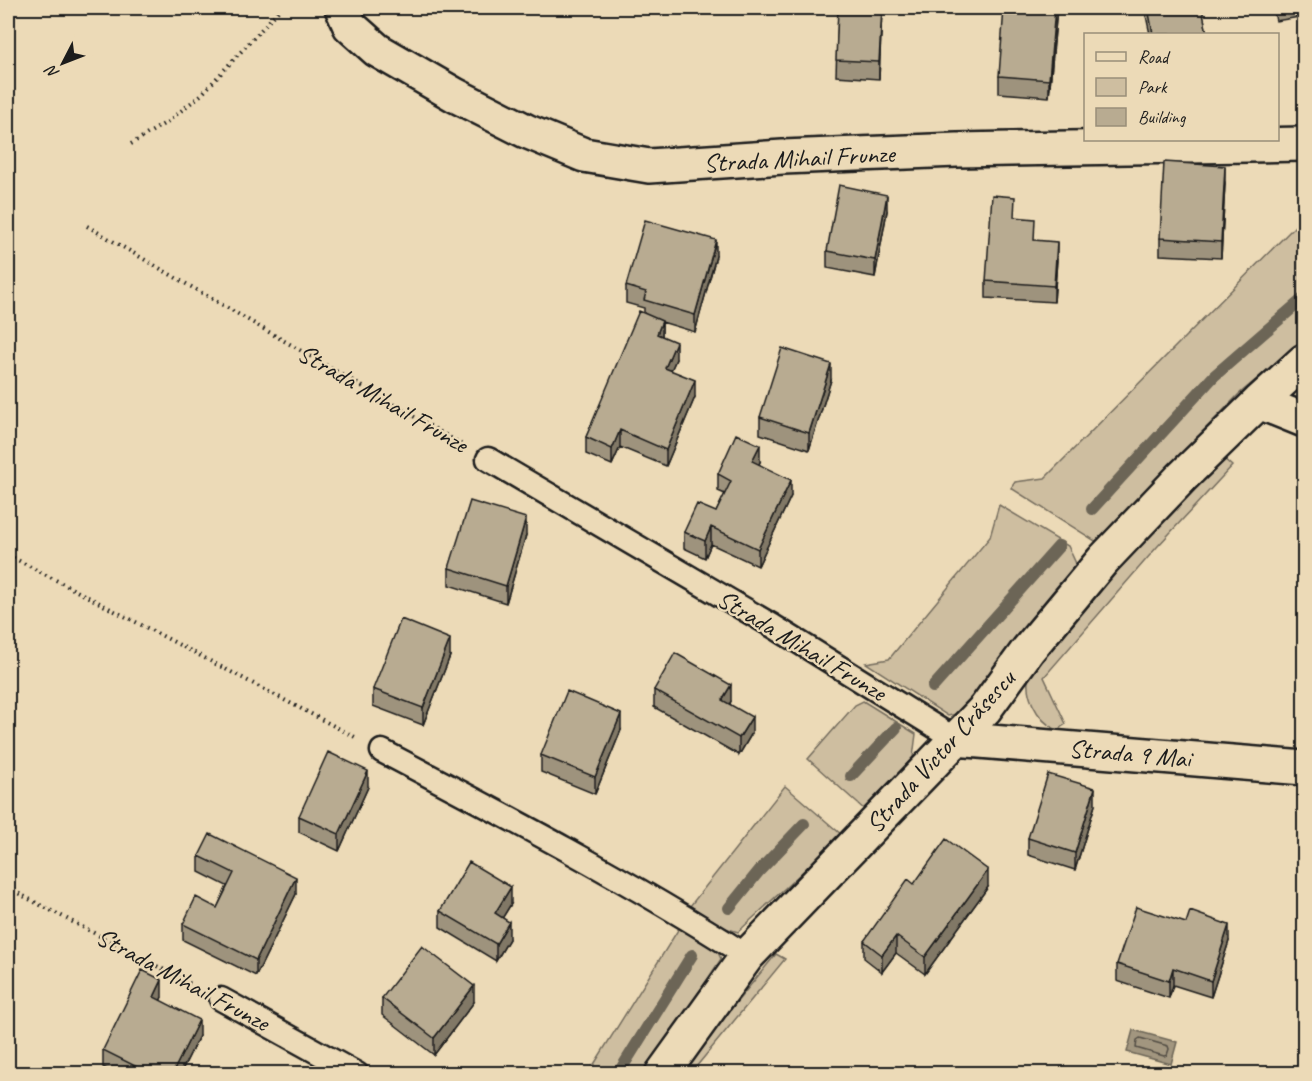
<svg xmlns="http://www.w3.org/2000/svg" width="1312" height="1081" viewBox="0 0 1312 1081" font-family="Caveat,sans-serif">
<style>
.green{fill:#cebea0;stroke:#756d5e;stroke-width:1.5}
.water{fill:#a2967f;stroke:#6c6557;stroke-width:1.5}
.lines{fill:none;stroke-linecap:round;stroke-linejoin:round}
.shore{stroke:#524d44;stroke-width:1.5}
.stream{stroke:#6c6557;stroke-width:12}
.service-casing{stroke:#1c1c1c;stroke-width:27}
.minor-casing{stroke:#1c1c1c;stroke-width:38}
.path{stroke:#1c1c1c;stroke-width:4;stroke-dasharray:1.5 4.5;stroke-linecap:butt}
.service{stroke:#ecdab7;stroke-width:22}
.minor{stroke:#ecdab7;stroke-width:33}
.wall{fill:#9e937d;stroke:#1c1c1c;stroke-width:1.5}
.shaded-wall{fill:#817866;stroke:#1c1c1c;stroke-width:1.5}
.building{fill:#b8ab91;stroke:#1c1c1c;stroke-width:1.5}
.labels{text-anchor:middle;stroke-width:4.5;stroke-linejoin:round;paint-order:stroke}
.street-label{font-size:26px;fill:#1c1c1c;stroke:#ecdab7}
</style>
<rect width="100%" height="100%" fill="#ecdab7"/>
<filter id="ink" filterUnits="userSpaceOnUse"><feTurbulence type="fractalNoise" baseFrequency=".0167" numOctaves="2"/><feDisplacementMap in="SourceGraphic" scale="12" xChannelSelector="R" yChannelSelector="G"/><feConvolveMatrix kernelMatrix="1 2 1 2 8 2 1 2 1" color-interpolation-filters="sRGB"/></filter>
<g filter="url(#ink)">
<path class="green" d="M1304,217V339L1239,394L1155,481L1115,532L1095,541L1011,488L1015,482L1045,478Z
M1222,457L1232,466L1157,547L1044,677L1066,724L1057,730C1037,721 1021,691 1031,669C1043,639 1079,607 1101,584C1141,541 1182,499 1222,457Z
M999,505L1068,546L1078,568L968,711L948,716L866,663L889,659L990,537Z
M863,701L916,734L913,757L866,811L808,759L855,705Z
M785,786L842,835L738,932L722,927L690,906Z
M681,925L716,948L721,959L645,1073L588,1074Z
M776,954L785,959L691,1073L678,1074Z"/>
<path class="water" d="M1133,1030L1177,1042L1171,1064L1127,1052Z"/>
<g class="lines">
<path class="shore" d="M1140,1038L1168,1046L1169,1049L1167,1055L1164,1056L1136,1048L1137,1040Z"/>
<path class="stream" d="M1092,509L1214,376L1304,298
M933,687L1059,546
M851,776L896,728
M729,908L759,871L804,824
M618,1074L692,955"/>
<defs>
<path id="service" d="M488,459L773,626L955,739
M382,751C506,816 630,881 747,956
M221,999L357,1074"/>
<path id="minor" d="M342,8L350,26L377,50L455,95L526,131L584,155L649,166L783,157L957,150L1304,144
M1259,402L1304,420
M955,739L1304,768
M662,1074L747,956L985,709L1028,650L1103,560L1182,477L1259,402L1304,361"/>
</defs>
<use href="#service" class="service-casing"/>
<use href="#minor" class="minor-casing"/>
<path class="path" d="M131,144L167,122L202,94L281,8
M87,226L461,444
M8,555L355,737
M8,888L193,985"/>
<use href="#service" class="service"/>
<use href="#minor" class="minor"/>
</g>
<path class="wall" d="M828,8H882L879,79L836,76L838,11H828Z
M1057,8L1049,97L999,93V76Z
M1146,8H1202L1207,34H1150L1146,16Z
M1273,8H1305V16L1276,21Z
M1225,183L1221,258L1160,255V238Z
M887,211L875,277L827,268V251Z
M1015,217L1035,241L1057,259L1054,302L986,298V281Z
M716,256L695,332L662,322V336L676,359L671,370L695,397L666,466L620,447L612,465L586,454V437L644,312V308L626,303V286Z
M831,380L809,450L760,434V417Z
M760,462L759,464L791,496L758,566L711,544L705,558L684,548V532L716,512L725,494L718,491V474Z
M526,535L506,603L449,585V568Z
M450,656L423,725L373,706V689Z
M654,690L731,701L730,704L752,733L739,755L654,707Z
M621,730L595,794L541,772V755Z
M368,787L339,851L299,832V816Z
M1095,805L1075,870L1028,855V838Z
M199,856L296,894L256,976L183,940V924L217,908L227,886L199,872Z
M914,884L988,887L925,974L896,953L882,972L864,958V941Z
M511,904L502,918L509,939L496,961L440,927V911Z
M1229,941L1211,997L1173,985L1169,998L1117,981V964Z
M162,997L160,1000L199,1036L180,1074H117L103,1067V1050Z
M382,998L474,1002L434,1055L382,1015Z"/>
<path class="shaded-wall" d="M882,8L879,79V62Z
M1055,8H1057L1049,97V80Z
M1225,166V183L1221,258V242Z
M887,195V211L875,277V260Z
M716,240V256L695,332V315Z
M1057,242V259L1054,302V286Z
M662,321V337L657,334Z
M676,342V359L665,384V368Z
M831,364V380L809,450V433Z
M695,380V397L666,466V450Z
M620,430V447L612,465V449Z
M760,445V462L752,478V461Z
M791,480V496L758,566V549Z
M526,518V535L506,603V586Z
M711,527V544L705,558V541Z
M450,639V656L423,725V708Z
M731,685V701L722,717V700Z
M621,714V730L595,794V777Z
M752,717V733L739,755V738Z
M368,771V787L339,851V834Z
M1095,788V805L1075,870V853Z
M988,870V887L925,974V957Z
M296,877V894L256,976V960Z
M511,887V904L495,930V913Z
M509,922V939L496,961V944Z
M1229,925V941L1211,997V981Z
M896,936V953L882,972V955Z
M1173,968V985L1169,998V981Z
M162,980V997L154,1014V997Z
M474,986V1002L434,1055V1038Z
M199,1020V1036L180,1074H172Z"/>
<path class="building" d="M838,8H882L879,62L836,60Z
M1004,8H1055L1049,80L999,76Z
M1148,8H1202L1207,34H1153Z
M1164,162L1225,166L1221,242L1160,238Z
M839,185L887,195L875,260L827,251Z
M992,195L1015,197L1014,217L1035,219L1034,240L1057,242L1054,286L986,281Z
M645,220L716,240L695,315L644,300L646,292L626,286Z
M639,311L662,321L657,334L676,342L665,368L695,380L666,450L620,430L612,449L586,437Z
M782,348L831,364L809,433L760,417Z
M736,434L760,445L752,461L791,480L758,549L711,527L705,541L684,532L697,504L716,512L731,481L718,474Z
M470,501L526,518L506,586L449,568Z
M401,619L450,639L423,708L373,689Z
M675,653L731,685L722,700L752,717L739,738L654,690Z
M567,691L621,714L595,777L541,755Z
M328,752L368,771L339,834L299,816Z
M1048,774L1095,788L1075,853L1028,838Z
M210,834L296,877L256,960L183,924L196,897L217,908L234,873L199,856Z
M946,839L988,870L925,957L896,936L882,955L864,941L908,879L914,884Z
M469,862L511,887L495,913L509,922L496,944L440,911Z
M1136,907L1186,923L1190,911L1229,925L1211,981L1173,968L1169,981L1117,964Z
M422,946L474,986L434,1038L382,998Z
M142,970L162,980L154,997L199,1020L172,1074H151L103,1050Z"/>
</g>
<g class="labels">
<g class="street-label">
<text transform="translate(799 158) rotate(-3)" y="9">Strada Mihail Frunze</text>
<text transform="translate(383 398) rotate(30)" y="9">Strada Mihail Frunze</text>
<text transform="translate(802 645) rotate(31)" y="9">Strada Mihail Frunze</text>
<text transform="translate(940 751) rotate(-48)" y="9">Strada Victor Crăsescu</text>
<text transform="translate(1130 753) rotate(5)" y="9">Strada 9 Mai</text>
<text transform="translate(183 979) rotate(28)" y="9">Strada Mihail Frunze</text>
</g>
</g>
<rect width="1312" height="1081" fill="none" stroke="#ecdab7" stroke-width="30"/>
<rect x="15" y="15" width="1282" height="1051" fill="none" stroke="#1c1c1c" stroke-width="2" filter="url(#ink)"/>
<rect x="1084" y="33" width="195" height="108" fill="#ecdab7" stroke="#998e79" stroke-width="1.5"/>
<rect x="1096" y="52" width="30" height="9" fill="#ecdab7" stroke="#998e79" stroke-width="1.5"/>
<text x="1138" y="63" font-size="18" fill="#1c1c1c">Road</text>
<rect x="1096" y="78" width="30" height="18" fill="#cebea0" stroke="#998e79" stroke-width="1.5"/>
<text x="1138" y="93" font-size="18" fill="#1c1c1c">Park</text>
<rect x="1096" y="108" width="30" height="18" fill="#b8ab91" stroke="#998e79" stroke-width="1.5"/>
<text x="1138" y="123" font-size="18" fill="#1c1c1c">Building</text>
<g transform="translate(63 63) rotate(228)" stroke="#ecdab7" stroke-width="4.5" paint-order="stroke">
<path d="M0-4.5L10 22L0 15L-10 22Z" fill="#1c1c1c"/>
<text y="-9" font-size="16" font-weight="bold" text-anchor="middle" fill="#1c1c1c">N</text>
</g>
</svg>
